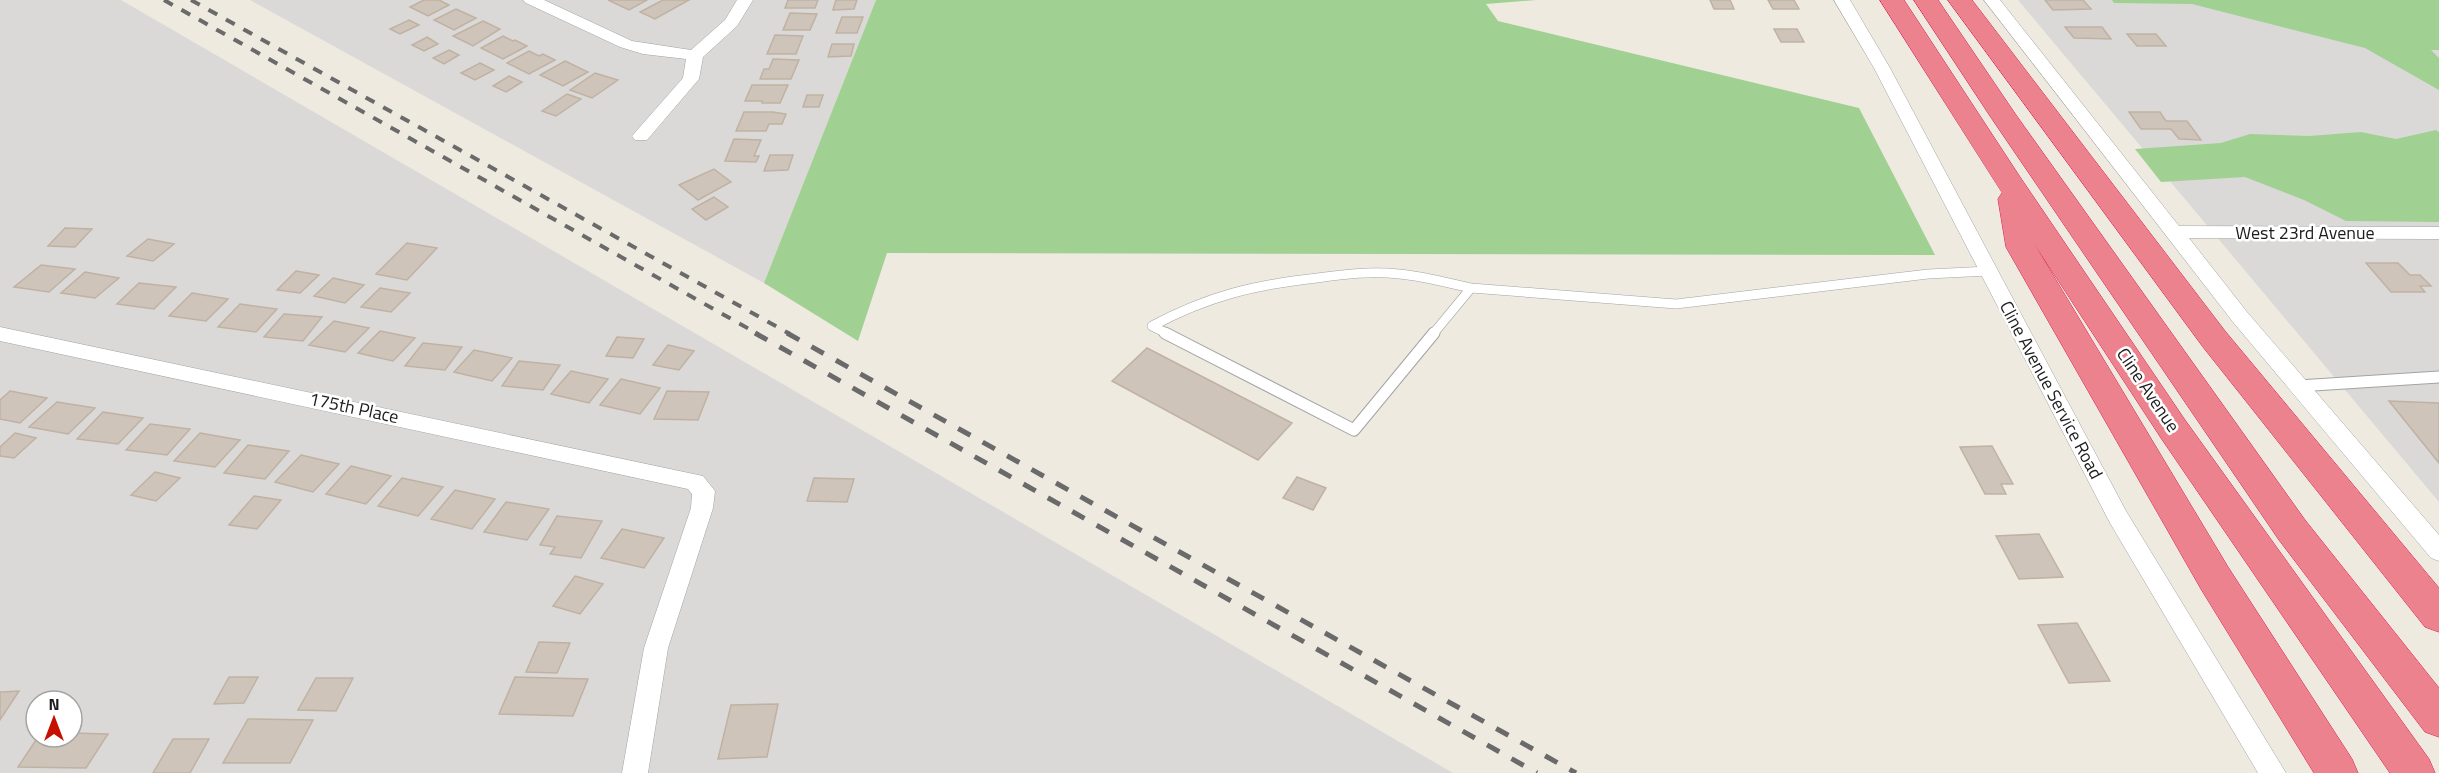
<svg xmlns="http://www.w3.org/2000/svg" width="2439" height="773" viewBox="0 0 2439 773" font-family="'Titillium Web',sans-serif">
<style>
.residential{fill:#dad9d8;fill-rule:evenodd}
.forest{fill:#a0d092}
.building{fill:#cec4b9;stroke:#c0b2a2;stroke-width:1.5}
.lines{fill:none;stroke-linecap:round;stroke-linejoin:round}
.service-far1-casing{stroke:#a3a3a3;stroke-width:10}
.service-casing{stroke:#a3a3a3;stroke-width:13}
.minor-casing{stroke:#a3a3a3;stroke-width:1}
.motorway-casing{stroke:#df1a4e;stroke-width:1}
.service-far1{stroke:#fff;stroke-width:9}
.service{stroke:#fff;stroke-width:11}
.minor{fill:#fff;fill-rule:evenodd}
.motorway{fill:#eb828d;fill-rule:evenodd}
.rail-far1{stroke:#6a6a6a;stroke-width:4;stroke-dasharray:10 10;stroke-linecap:butt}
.rail{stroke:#6a6a6a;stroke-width:5;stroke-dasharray:14 14;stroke-linecap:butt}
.labels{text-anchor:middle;stroke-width:5;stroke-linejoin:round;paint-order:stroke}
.street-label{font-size:18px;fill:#1c1c1c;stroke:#fff}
</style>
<rect width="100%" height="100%" fill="#eeeae0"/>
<path class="residential" d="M0,0H121L1453,773H0ZM36,701H72V737H36Z
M250,0H876L764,283Z
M2018,0H2439V502Z"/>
<path class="forest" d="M876,0H1536L1486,4L1498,21L1859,108L1935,255L887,253L858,341L764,283Z
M2112,0H2439V50H2431L2439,58V90L2365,48L2192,4L2114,3Z
M2436,130L2439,132V222L2346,221L2304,200L2245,177L2161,182L2135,149L2221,143L2250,134L2309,136L2361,132L2396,139Z"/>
<path class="building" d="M424,0H439L449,5L428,16L410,7Z
M608,0H647L629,10Z
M663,0H689L655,19L640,12Z
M788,0H818L815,8H785Z
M836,0H857L854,9L833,10Z
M1710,0H1730L1734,9H1714Z
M1768,0H1794L1799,9H1773Z
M2045,0H2083L2091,9L2053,10Z
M456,9L476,18L454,30L434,20Z
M790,13L817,14L810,30H783Z
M842,17H863L857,33H836Z
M409,20L419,25L400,34L390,29Z
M483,21L500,29L473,46L453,36Z
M2065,27H2102L2111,39L2074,38Z
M1774,29H1797L1804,42H1781Z
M2127,34H2156L2166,46H2137Z
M775,35L803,36L796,54H767Z
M503,36L513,41L515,40L527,46L503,59L481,48Z
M427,37L438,44L424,51L412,45Z
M832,44H854L851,56L828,57Z
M449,50L459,55L444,64L433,58Z
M529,51L539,56L543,54L555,60L529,74L507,63Z
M773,59L799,60L791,79H760L764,69H769Z
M565,61L588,72L563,86L540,75Z
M480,63L494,70L475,80L461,73Z
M595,73L618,80L592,98L570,90Z
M509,76L522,82L506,92L493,86Z
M752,85H788L780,103H762V101H745Z
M567,94L581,99L556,116L542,111Z
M807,95H823L819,107H803Z
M744,112H773L786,114L782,124H769L766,131H736Z
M2129,112H2160L2166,121H2187L2201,140L2179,139L2171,129H2141Z
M734,139L761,140L754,156H759L756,162L725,161Z
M770,155H793L788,170L764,171Z
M714,169L731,182L698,200L679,185Z
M714,197L728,207L706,220L692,209Z
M65,228L92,229L75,247L48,246Z
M148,239L174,244L153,261L127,256Z
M407,243L437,248L407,280L376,274Z
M2366,263H2398L2410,275H2420L2431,286H2420L2425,292H2391Z
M41,265L75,269L49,292L14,287Z
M296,271L319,275L300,293L277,290Z
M85,272L119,278L95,298L61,293Z
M333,278L364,285L345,303L314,296Z
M139,283L176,287L154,309L117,304Z
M380,288L410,293L391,312L361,307Z
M192,293L228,299L206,321L169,316Z
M240,304L277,309L256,332L218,327Z
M284,314L322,317L303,341L264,337Z
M334,321L369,328L345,352L309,345Z
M380,331L415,338L393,361L358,353Z
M617,337L644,339L633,358L606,356Z
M423,343L462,347L445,370L405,366Z
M668,345L694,351L679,370L653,365Z
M1147,348L1292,423L1258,460L1112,381Z
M474,350L512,358L492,381L454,372Z
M519,361L560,365L543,390L502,386Z
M571,371L608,379L589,403L551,394Z
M621,379L660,388L640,414L600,405Z
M10,391L47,398L20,423L0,419V400Z
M667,391L709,392L698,420L654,419Z
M2389,401L2439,403V463Z
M57,402L95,408L68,434L29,427Z
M103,412L143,418L118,444L77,439Z
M150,424L190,429L167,455L126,450Z
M15,433L36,438L14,458L0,456V447Z
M200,433L240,440L215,467L174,461Z
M248,445L289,451L265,479L224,473Z
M1992,446L2013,484H2001L2006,494H1985L1960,447Z
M301,455L339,464L313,492L275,482Z
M351,466L391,476L366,504L326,494Z
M155,472L180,478L156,501L131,495Z
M1297,477L1326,488L1313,510L1283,498Z
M402,478L443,487L418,516L378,506Z
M814,478L854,479L847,502L807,501Z
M455,490L495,499L472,529L431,519Z
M254,496L281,500L257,529L229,525Z
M506,502L549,509L527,540L484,532Z
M557,516L602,521L581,558L550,554L555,547L540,545Z
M622,529L664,538L644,568L601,558Z
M2039,534L2063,577L2019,579L1996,536Z
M575,576L603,584L580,614L553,606Z
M2077,623L2110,681L2069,683L2038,625Z
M539,642L570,643L557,673L526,672Z
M229,677H258L244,703L214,704Z
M515,677L588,679L573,716L499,714Z
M316,678H353L336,711L298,710Z
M19,691L0,720V692Z
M778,704L767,757L718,759L731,705Z
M248,719L313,720L290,763H223Z
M72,733L108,734L86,768L18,767L38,737H72Z
M173,739H209L190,773H153Z"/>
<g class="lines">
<defs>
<path id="service-far1" d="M1471,288L1676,304L1928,274L1989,271
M1168,334L1152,326C1208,296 1254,285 1317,278C1345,274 1371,271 1399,274C1423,276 1448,283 1471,288
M1433,334L1471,288"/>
<path id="service" d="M1165,333L1354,430L1434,333
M2298,386L2439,377"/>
<path id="minor" d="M523,0H544L632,41L691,50L725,20L737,0H753L737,26L703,57L699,79L647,140H635L632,136L683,78L686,59L643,54L620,47L526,3Z
M1834,0H1850L1890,68L2126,511L2286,773H2258L2110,523L1874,68Z
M1984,0H2000L2179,226L2439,227V239L2189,238L2247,312L2439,535V561L2431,558L2233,322Z
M0,327L703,476L715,491L713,508L668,648L648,773H622L644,648L691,508L692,494L688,489L0,341Z"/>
<path id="motorway" d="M1880,0H1904L2020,177L2185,420L2429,759L2435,773H2390L2161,438L2035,245L2228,567L2352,759L2358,773H2314L2201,589L2006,247L1998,199L2002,193Z
M1914,0H1938L2016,115L2305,520L2439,688V737L2425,732L2279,540L1992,119Z
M1948,0H1972L2225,331L2439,588V632L2425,627L2203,347Z"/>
</defs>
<use href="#service-far1" class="service-far1-casing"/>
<use href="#service" class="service-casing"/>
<use href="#minor" class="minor-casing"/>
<use href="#motorway" class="motorway-casing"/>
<use href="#service-far1" class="service-far1"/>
<use href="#service" class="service"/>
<use href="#minor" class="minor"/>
<use href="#motorway" class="motorway"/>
<path class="rail-far1" d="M164,0L758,334
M191,0L790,334"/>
<path class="rail" d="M755,333L1537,773
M787,333L1576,773"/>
</g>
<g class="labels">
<g class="street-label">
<text x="2305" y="239">West 23rd Avenue</text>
<text transform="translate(2051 390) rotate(62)" y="6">Cline Avenue Service Road</text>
<text transform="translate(2148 390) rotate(56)" y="6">Cline Avenue</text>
<text transform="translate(354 408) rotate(12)" y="6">175th Place</text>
</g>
</g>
<g transform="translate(54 719)"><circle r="28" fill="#ffffff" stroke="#a4a4a4" stroke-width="1.5"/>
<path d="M0-4.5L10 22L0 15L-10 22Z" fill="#c71000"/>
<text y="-9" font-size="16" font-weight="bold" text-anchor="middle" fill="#1c1c1c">N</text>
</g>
</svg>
